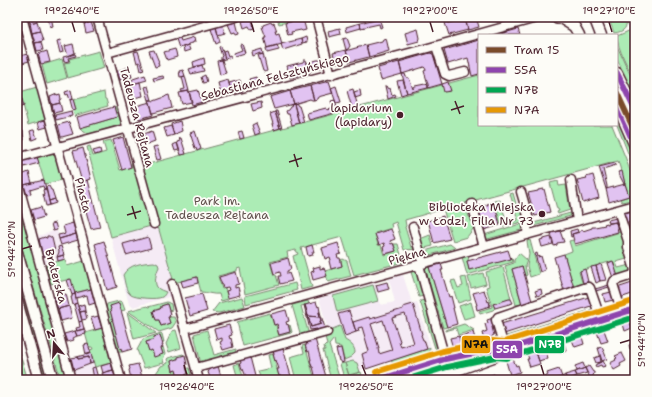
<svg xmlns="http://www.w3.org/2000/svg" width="652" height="397" viewBox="0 0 652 397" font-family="'Shantell Sans',sans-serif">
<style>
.built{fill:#f5ebf5}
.green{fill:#acecb5;stroke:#7b8670}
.building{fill:#e1c3f1;stroke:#4a1f2b;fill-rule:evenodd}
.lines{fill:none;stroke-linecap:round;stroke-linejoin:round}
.minor-casing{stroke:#4a1f2b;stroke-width:11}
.major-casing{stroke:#4a1f2b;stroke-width:13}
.minor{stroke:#fdfcf7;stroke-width:8}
.major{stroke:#fdfcf7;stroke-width:10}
.bus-1-casing{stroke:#fdfcf7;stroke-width:9}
.bus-2-casing{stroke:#fdfcf7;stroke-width:9}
.bus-3-casing{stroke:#fdfcf7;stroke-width:9}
.bus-1{stroke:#8e44ad;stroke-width:6}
.bus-2{stroke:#00a651;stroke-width:6}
.bus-3{stroke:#e69804;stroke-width:6}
.tram-1-casing{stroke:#fdfcf7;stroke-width:9}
.tram-1{stroke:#7a4b2a;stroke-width:6}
.ticks{fill:none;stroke:#4a1f2b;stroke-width:1.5}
.poi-dot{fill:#4a1f2b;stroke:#fdfcf7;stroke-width:1.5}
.labels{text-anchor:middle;stroke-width:3.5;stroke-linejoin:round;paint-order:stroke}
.street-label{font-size:12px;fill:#4a1f2b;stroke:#fdfcf7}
.poi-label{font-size:12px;fill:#4a1f2b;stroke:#fdfcf7;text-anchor:end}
.park-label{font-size:12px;fill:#62524e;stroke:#fdfcf7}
.line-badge{stroke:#fdfcf7;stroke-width:1.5}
.badge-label{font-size:11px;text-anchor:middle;font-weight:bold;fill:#fff}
.pale-badge-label{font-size:11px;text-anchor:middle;font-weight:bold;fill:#111}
.neatline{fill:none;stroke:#4a1f2b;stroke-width:1.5}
.ticks-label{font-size:10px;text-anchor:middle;fill:#4a1f2b}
</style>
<rect width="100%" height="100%" fill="#fdfcf7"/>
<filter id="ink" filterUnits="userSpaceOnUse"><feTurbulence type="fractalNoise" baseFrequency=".025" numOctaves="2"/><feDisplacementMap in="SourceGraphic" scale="8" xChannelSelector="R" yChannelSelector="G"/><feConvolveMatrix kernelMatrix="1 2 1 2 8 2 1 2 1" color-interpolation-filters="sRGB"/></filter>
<g filter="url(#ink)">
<path class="built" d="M157,224L174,283L172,296L133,307L129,304L111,237Z
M57,230L65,259L46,265L38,236Z
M403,275L412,303L417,302L431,348L374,366L360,370L361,372L349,376L335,328L328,330L319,298L375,283L381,305L395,302L389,279Z
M91,353L98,378L90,380H77L71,358Z"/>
<path class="green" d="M276,17H306L279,24Z
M608,17H625C629,27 624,32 614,33Z
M631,30L635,39V81C629,69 617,48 617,36Z
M617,46L635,85V101L628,85L617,58Z
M99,51L104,68L68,78L64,63L70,62L69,59Z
M62,59L67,78L47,84L42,65Z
M479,75V125H612L626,159L635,185V199L622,202L620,199L629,196L618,161L465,203L469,217L474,218L476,225L467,237L453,241L443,209L405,220L406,226L405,227L411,247L416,246L418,249L404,250L396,222L391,224L392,228L375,233L378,245H381L384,255L396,251L394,244H398L403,262L354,275L342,237L301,248L312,287L301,290L293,256L298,254L296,250L287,252L288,257L270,262L274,275H276L279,285L245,294L240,268L237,269V271L218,276L222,289L225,288L228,299L221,301L219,294C213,295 207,292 201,292L197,277L174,283L141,166Z
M617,81L635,119V137L617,97Z
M37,87L45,120L28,125L20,92Z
M104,92L105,99H106L108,106L77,115L75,117L73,111L76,109L73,100Z
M114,107L116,108L121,123L119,125L89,134L81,129L80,128L117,117Z
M617,115L635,158V171L617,125Z
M111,140L120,170L132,167L131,163L133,162L141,190L139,193L141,200L144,202L151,226L111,237L87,147L90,146L93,156L106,152L103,142Z
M52,153L55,156L62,180L45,184L37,157Z
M558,181L559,186L566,185L570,210L558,214L557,212L559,211L558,209H557L550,183Z
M17,191L34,259L69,380H61L17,232Z
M513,193L518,211L524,210L526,217L524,220L522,221V222L506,226L509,222L518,220L510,194Z
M500,200L507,223L504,227H503L502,225H501L494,201Z
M574,212V215L530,227V224Z
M619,217L629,256L627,259L616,262L618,268L630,265L631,271L618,277L612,261L580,271L579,272L583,285L574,289L564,254L572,251L569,241L573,240L575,246L620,232L616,218Z
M525,224V229L484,240V235L517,225Z
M430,235L433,246L421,249L420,239Z
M530,240L539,274L530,277L527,266L529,254L527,241Z
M450,244L455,248L423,257L421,252Z
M519,253L527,260L525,266L527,275L525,276L522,266L512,269L522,304L516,305L505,266L514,263V260Z
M468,256L469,258L468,259L469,261H467L469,270L512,258L513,262L467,275L462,257Z
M65,259L67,266L84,261L91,289L75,293L70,279L51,284L46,265Z
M343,259L347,261L351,276L328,282L325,271L342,266L341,260Z
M154,262L158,264L159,267C156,273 154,282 157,287C159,290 164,291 166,292C165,294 164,296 162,297C157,300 135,298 131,295C125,291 125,281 123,275C129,264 142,263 154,262Z
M429,267L447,327L443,328L425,268Z
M503,267L511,299L493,304L495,308L493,310L480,314L479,311L492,307L486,287L489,286L486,272Z
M17,270L48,380H46L39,362L17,283Z
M417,271L424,296L419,297L411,272Z
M483,273L486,284L471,288L468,277Z
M466,277L471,299L458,303L451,281L455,280L458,288L463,286L461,278Z
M295,283L297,290L246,304L245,296Z
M373,285L378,301L337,312L333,296Z
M242,297L245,306L219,313L212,312L219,303Z
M425,300L439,350H437L435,348L420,301Z
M119,301L122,302L125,310L121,311L119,304L110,306L111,309L110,310L120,348H121L122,352H119L118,351L106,309L107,304Z
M308,301L309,304L301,306L309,335L306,337L300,333L292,305Z
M167,302L171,304L172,310L169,311L167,304L161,306V308L153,311L156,320H159L161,326L170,323L168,317H174L176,322L172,328L159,332L128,311L147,306L148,307Z
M471,302L475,316L464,319L459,306Z
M593,309L596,316L551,330L505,343L503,337Z
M127,312L156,333L134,339Z
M270,313L274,325H276L279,336L290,332L289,326L290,325L292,332L291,333L243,346L237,322Z
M464,324L474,330L458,335L456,328L445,331V330Z
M340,326L345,340C350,343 355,346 355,353L351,357L344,360L341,347L335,346L334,339L329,345L340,380H331L323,350H325L324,346L327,345L325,336L331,334L330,330Z
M102,328L111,363L95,367L90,350L93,349L92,347H89L85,333Z
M176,330L181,348L169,352L166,344L172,331Z
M207,330L214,355L236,349L235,356L201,364L194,334Z
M161,333L162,334L164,342H162L160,335L154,337V339L146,342L149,351L152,350L154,356L163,354L161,348L163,347L165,354L163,360L164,363L144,368L137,350L143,339Z
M17,345L28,380H23L17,356Z
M305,345L315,380H296L290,357L304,353L302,346Z
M431,348L427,353L394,364H393L391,360Z
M183,354L184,355L177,359L171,361L173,371L189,368L191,375L190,377L177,380H171L154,376L161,366L168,363L167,359L168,358Z
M273,354L280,380H261L258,371L271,368L268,355Z
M353,361L357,363L360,372L349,375L345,363Z
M239,363L244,380H235L238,379L234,365Z
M345,363L349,376L361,372L362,375L347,380H343V378H344L340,364Z"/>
<path class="building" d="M28,17H36L37,21L30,23Z
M51,17L53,26L50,27L48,18Z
M65,17V18L68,17H76L63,21L62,18Z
M82,17H90L91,22L84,24Z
M465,17H476L479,27L468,30Z
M495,17H507L508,19L497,22Z
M252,18L254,29L251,30L249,26L244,28L242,21Z
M379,18L382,27L380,28L379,24L361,28L360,23Z
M303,19L306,30L302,31L301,30L291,32L292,34L288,35L285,23Z
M465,19L468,30L449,35L445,23L447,22L449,23Z
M37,21L40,31L32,33L30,23Z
M91,22L94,31L86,33L84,24Z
M236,22L239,34L236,35L235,32L232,33L228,24Z
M271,22L272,24L274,23L277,31H275L276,34L279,33L282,44L267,48L264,37H266L262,27L263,26V25Z
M360,23L361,28L347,32L346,27Z
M223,25L225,33L218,35L216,27Z
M216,27L220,42L216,44L211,29Z
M340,28L341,34L329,37L328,31Z
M418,29L420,38L419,41L408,44L405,33Z
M518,29L520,35H497Z
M40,31L43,41L35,43L32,33Z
M194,37L195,42H193V43L188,44V45L179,48L176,39L180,38L181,41Z
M306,37L307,42L302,43L301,39Z
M347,38L350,46L348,49L346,50L343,39Z
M386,38L389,51L369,57L366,45L382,41L383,39Z
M301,39L302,44L283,50L281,44Z
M60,40L63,52L60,53L57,41Z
M479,40V74L472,76L468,58L448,64L444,50Z
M41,42L43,50L37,51L35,43Z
M73,44L75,53L68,56L65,46Z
M242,44L245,53L235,56L234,53L242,50L240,45Z
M188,45L190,50L184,52L183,47Z
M277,45L279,50L267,53L266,48Z
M366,45L369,57L349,62L346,50H349Z
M221,46L225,59L221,60V57L222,56L219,47Z
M175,49L176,52L177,57L167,60L164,52Z
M262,49L263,54L260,55V53L253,56L252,52Z
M154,50L159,62H158L159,66L155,67L149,51Z
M226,50L228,56L230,55L231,57L225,59L223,51Z
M346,50L348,60L338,63L335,62L333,53Z
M47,51L50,62L41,64L38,54Z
M138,51L144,70L141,71L139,62L137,63L134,52Z
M430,53L433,54L442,84L428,88V84L424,71L426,70L425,68L424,67L402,74L399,62Z
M27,54L29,61L19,64L17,57Z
M75,54L76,56L68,58L69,61L64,62L63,57Z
M263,54L267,71L265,72L263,71L258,55Z
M204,58L205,64L194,67L193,62Z
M222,60L226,73L220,75L217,61Z
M304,60H306L310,73L290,78L287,66L303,62Z
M317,60H320L322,67L309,71L307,63Z
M399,62L402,74L381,80L378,68Z
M202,65L204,71L191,74L189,69Z
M129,67L132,77L120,80L117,71Z
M183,70L185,76L180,77L179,71Z
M402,74H405L406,77L409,78L413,89L415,86L425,84L428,85V88L407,93Z
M145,75L147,80L133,84L132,80L133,79Z
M205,75L207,82L203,83L201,77Z
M163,76L164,78L154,81L153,78Z
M185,76L189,91L182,92L181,90L185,89L182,77Z
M256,77L258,84L251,86L249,79Z
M228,80L231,91L221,94L218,83Z
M240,80L243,91L232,94L229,83Z
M403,80L407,93L401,95L397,81Z
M329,81L333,93L318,97L317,99L314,100L310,86Z
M140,82L143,96L133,98L129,88L132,87L131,84Z
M448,82L451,91L444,92L442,84Z
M148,86L152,100H149L145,87Z
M310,86L314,100H312L310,99L294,104L290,91Z
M336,86L341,102L336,103L331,88Z
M385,86H386L388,89L390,88L392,95L395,94L396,96L388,99Z
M353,89L358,107L352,108L347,91Z
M71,90L73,99L70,100L68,94L66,95L65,92Z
M198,90L202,102L192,105L189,92Z
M360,90L361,96L355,98L354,92Z
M189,91L192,102L182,104L179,93Z
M290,91L294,104L274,109L270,97Z
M17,92H20L24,106L21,107Z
M57,94V95L60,94L61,99L59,100L60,103L52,105L50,97Z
M169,95L172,108L153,113L149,100H152L154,101L165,97L166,96Z
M73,99L76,110L73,111L70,100Z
M335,100L338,112L309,120L307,113L326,108L327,110L335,108L334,104H332L331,101Z
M150,102L153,115L139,119L136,108V106Z
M261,102L262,108L253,111L251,104Z
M60,103L62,111L54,113L52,105Z
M296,103L298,106H299L304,122L299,123L294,104Z
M294,104L299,123L292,125L289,114H287L286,111L288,110L290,107L292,106L291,105Z
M114,107L117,117L80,128L77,117Z
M71,111L72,116L56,120L55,115Z
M275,111H277L282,128H280Z
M275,112L280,128L274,130L272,124H273L270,114Z
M45,120L47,127L40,129L38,122Z
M180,121L182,131L177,133L176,134L174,135L171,124Z
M69,122L73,134L62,137H61L58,125Z
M256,123L260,133L255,135L252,125Z
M171,126L174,135L167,137L164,128Z
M33,130H34L37,138L32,140L30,131Z
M23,131L24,140H17V133Z
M152,131L155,141L147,144L144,134Z
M195,131L201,149L197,151L196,148H195L190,133Z
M242,131L244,138L240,139L238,132Z
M123,137L131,167L122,170L113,140Z
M179,138H181L186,154L181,155L177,142L180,141Z
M177,143L179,150L175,151L173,145Z
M157,146L161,159L157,160L153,147Z
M83,148L91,179L82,182L73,151Z
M100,149L101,153L95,155L93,151Z
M37,157L39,163L20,168L18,162Z
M147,159L149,164L144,165L143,160Z
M615,163L616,165L603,169L607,186V189H606L599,167Z
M622,171L625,184H624L618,172Z
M29,172L32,183L24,185L21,175Z
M593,175L599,198L583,203L577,180L587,178L586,177Z
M44,180L46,189H44L43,186L30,190L31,194L27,195L24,185Z
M88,180L100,227L91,229L78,182Z
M625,184L629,196L609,202L606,189Z
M49,186L51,190H52L55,199L49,201L46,187Z
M44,189H46L50,205L46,206L43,194H44L43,190Z
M544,189L550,212L535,216L528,193L538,191V190Z
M55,199L56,203L50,205L49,201Z
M494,202L500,225L484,230L478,206L488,205L487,204Z
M41,207L44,217L34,220L31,210Z
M635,210V244L629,226H630L629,222L625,223L622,214Z
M443,216L450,239L434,243L429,224H427L426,221L437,219V218Z
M616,218L617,224H616V222L609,223L608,220Z
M616,222L618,232L575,244L572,234L580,232L581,230H583V231L592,228V227H595L605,225L604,224L607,223V224Z
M55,223L57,230L53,231L51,224Z
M73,223L76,234L59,239L58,235L63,234L64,235L65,233L63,226Z
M391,229L395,239L390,241L391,244L393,243L396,251L385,254L383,247L385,246L384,243L379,245L375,234Z
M577,229L578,232L572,234L573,236L571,237L570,231Z
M560,231L564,242L557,243V245L554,246L551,233Z
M76,234L78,240L61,245L59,239Z
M47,236H49L52,238L55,251L54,254L43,257L39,239L45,237L46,238H47Z
M148,237L151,248L126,255L123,244Z
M551,237L553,244L542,247L540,240Z
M104,241L117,287L107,290L95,244Z
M338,243L341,254L337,255L338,258H340L342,266L331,269L329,261L331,260L330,257L325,259L322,248Z
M312,245L314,252H312L313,255L308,256L306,247Z
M61,246L64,255L57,257L59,252L58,247Z
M508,250L511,259L469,270L467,261Z
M537,253L538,257L541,256L545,270L540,272L535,254Z
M564,254L574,288L564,291L554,257Z
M63,255L65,259L58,261L57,257Z
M288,258L291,269L287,271V274L289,273L292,281L280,284L278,276H281L280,272L274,274L271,263Z
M613,261L618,277L613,278L608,263Z
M441,264L443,270H441L449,297L451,296L454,308H453L457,324L447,327L429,267Z
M601,264L606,280L600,281L596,266Z
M320,266V269L324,268L327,276L313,280L311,272L314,271L313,268Z
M522,266L532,301L522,304L512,269Z
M596,266L600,281L596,283L591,267Z
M585,269L588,282L583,283L580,271Z
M236,272L239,284L235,285V288L238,287L240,295L228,298L226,291L229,290L228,287L223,288L219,277Z
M197,277L198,283L183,287L181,281Z
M71,279L75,294L72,295L67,280Z
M387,282L389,289L378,292L376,285Z
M635,282V293L620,298L617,288Z
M609,285V287L596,291L595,289Z
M91,289L95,303L89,305L87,295L76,298L75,293Z
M541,289L542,294L537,296L535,291Z
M484,290L488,302L489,301L490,306L477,310L476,305H477L473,293Z
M611,292L613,300L605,302L603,294Z
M66,294L69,306L58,309L54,297Z
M75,294L77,303L73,305L71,297H72V295Z
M202,294L207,311L190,316L185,298Z
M589,297L591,306L504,334L501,324Z
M509,299H511L513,303L495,308L493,304Z
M316,302L318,307L319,306L320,312H319L320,317L308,316L305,305Z
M77,303L82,321L79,322L74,304Z
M119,303L132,349L122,352L121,348L120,349L110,310L111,309L110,306Z
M84,304L85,311L80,312L78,306Z
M167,304L170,314H169L170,317H168L170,323L161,326L159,320H156L153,311L160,309L161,308V306Z
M413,304L422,334L421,335L423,340H424L427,349L366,369L362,354L369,351L362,327L358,328L359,331L356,332L353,322L369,317L370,319L403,309V307ZM405,314L414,343L401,347L399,342L400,341L392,318ZM383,320L392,350L379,354L378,348H379L371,324Z
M304,305H305L311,327L321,324L320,321H321L319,312H320L325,328L317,330V329L310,330Z
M69,306L72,318L61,321L58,309Z
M286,310L289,321L286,322L287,325L288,324L290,332L279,335L277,328L278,327L277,324L274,325L271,314Z
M85,311L87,319L82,320L80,312Z
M349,311L356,332L345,336L338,314Z
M98,316L102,328L95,330L91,318Z
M308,316L320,317L321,321H320L321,324L311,327Z
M493,318L496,326L492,327L494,335L492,336V337L484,340L482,333L487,331L485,324L488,323L487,320Z
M635,320V328L633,329L630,322Z
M82,321L84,329L77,331L76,328L80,327L79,322Z
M630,322L632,328L625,331L623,324Z
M229,325L232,335L229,336L230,339L231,338L233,347L223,350L220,342L222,341V338L217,340L214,329Z
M84,329L86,334L77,336L75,331Z
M604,330L608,341L601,343L597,332Z
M75,331L77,336L73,338L74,340L67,342L64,334Z
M473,332L476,342L462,347L459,337Z
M160,335L163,345H162L163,347L161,348L163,354L154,357L152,350L149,351L146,342L153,340L154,339V337Z
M459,336L462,347L454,349L453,348L450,338Z
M582,337L584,344L575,347L572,340Z
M315,339L327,380H315L314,375H315L313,367H312L310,360H311L309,351L307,352L305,345H307L306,342Z
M635,341V347L630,349L629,345Z
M564,343L566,350L558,353V351L554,353L551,347Z
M88,344L91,353L86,355L84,345Z
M602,347L607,359L602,361L598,348Z
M283,348L292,380H282L281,376H279L277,369H279L276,360L275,361L273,354H274L273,351Z
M341,348L344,362L341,363V361H339L336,349Z
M545,349L548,358L539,361L536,352Z
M536,352L540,364L530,367L527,359H529L527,354Z
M91,353L93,363L90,364L89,357L78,359L77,357Z
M622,353L626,361L620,364L621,366L614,370L610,363L616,360L615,359L617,358L615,356Z
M185,355L187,365H186L187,367H186L188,374L178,377L176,370L173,371L171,361L177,359H178V357Z
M600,356L601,362L596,363L594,358Z
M77,357L78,359L89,357L90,364L74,370L71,358Z
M250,357L256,380H245L244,378L246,377L243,369H242L240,363H241L240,359Z
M513,359L516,366L518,365L520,372L510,375L506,361Z
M603,361L606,366L602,367L601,365L596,367L595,365Z
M111,363L113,370L103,373L101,366Z
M583,363L585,368L577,371L575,366Z
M138,364L143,380H133L132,378L131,379L129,370L130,369L129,366Z
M218,366L222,380H212L211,378H210L208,372L209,371V368Z
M589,366L593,372H594V373L593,376L590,378L585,368Z
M95,367L98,378L94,379L92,368Z
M585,368L587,373L577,376L575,372Z
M559,369L562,377L553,380H546L545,377L548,375L547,373Z
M113,370L116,380H104L102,373Z
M575,372L577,376L567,380L565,375Z
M494,374L496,380H490L489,376Z
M565,375L567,380L555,379L562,377Z"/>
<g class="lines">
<defs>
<path id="minor" d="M22,17L121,380
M97,17L154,224
M316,17L331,75
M552,17L562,20L575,28
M436,46L445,74L449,76L465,72
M107,53L236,17
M17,158L428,48L540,17
M17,179L71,380
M571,180L577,221
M521,192L528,216L527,235
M472,204L484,247
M618,210L628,241V247L635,270
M413,227L423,264
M419,265L451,380
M172,284L199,380
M622,313L613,284L614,281L633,275L635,271
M185,329L635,205
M505,350L496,320L498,317L587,287H589L590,288L601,320
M196,368L327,332"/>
<path id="major" d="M569,17L579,35
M594,17L601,35
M617,73L635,110
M617,105L635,146
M17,252L53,380
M17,301L39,380
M378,380L445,359L495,349L505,350
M430,380L499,355L505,350L635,309"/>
</defs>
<use href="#minor" class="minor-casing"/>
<use href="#major" class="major-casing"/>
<use href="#minor" class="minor"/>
<use href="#major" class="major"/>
<defs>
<path id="bus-1" d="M617,73L635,110
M617,105L635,146
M378,380L445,359L495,349L505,350L635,309"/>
<path id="bus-2" d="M405,380L447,367L495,357L507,358L635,317"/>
<path id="bus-3" d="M376,372L443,351L493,341L504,342L633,301"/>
</defs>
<use href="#bus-1" class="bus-1-casing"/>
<use href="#bus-2" class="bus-2-casing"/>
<use href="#bus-3" class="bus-3-casing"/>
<use href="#bus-1" class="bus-1"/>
<use href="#bus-2" class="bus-2"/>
<use href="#bus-3" class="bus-3"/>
<defs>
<path id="tram-1" d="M617,93L635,132"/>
</defs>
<use href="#tram-1" class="tram-1-casing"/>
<use href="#tram-1" class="tram-1"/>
</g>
</g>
<path class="ticks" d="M72,22L75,32M251,22L254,32M430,22L433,32M609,22L612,32M455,101L460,114M451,110L464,106M294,154L298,167M289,162L302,158M132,206L136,219M127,215L141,211M22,249L32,246M620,343L630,340M184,365L187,375M362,365L366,375M541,365L544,375"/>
<g class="poi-dot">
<circle cx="400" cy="115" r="4"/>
<circle cx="542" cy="214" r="4"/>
</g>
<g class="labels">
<g class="street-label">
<text transform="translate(275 77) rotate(-15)" y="4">Sebastiana Felsztyńskiego</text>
<text transform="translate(137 117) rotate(75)" y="4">Tadeusza Rejtana</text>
<text transform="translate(83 195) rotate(75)" y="4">Piasta</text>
<text transform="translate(407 256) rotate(-16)" y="4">Piękna</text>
<text transform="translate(56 276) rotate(75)" y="4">Braterska</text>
</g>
<g class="poi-label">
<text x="392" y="112">lapidarium<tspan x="392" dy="14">(lapidary)</tspan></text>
<text x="534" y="211">Biblioteka Miejska<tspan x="534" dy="14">w Łodzi, Filia Nr 73</tspan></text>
</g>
<g class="park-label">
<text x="217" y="205">Park im.<tspan x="217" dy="14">Tadeusza Rejtana</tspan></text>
</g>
</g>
<g class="line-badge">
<rect x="534" y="335" width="31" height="19" rx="4" fill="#00a651"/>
<rect x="461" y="335" width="30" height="19" rx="4" fill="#e69804"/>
<rect x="492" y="340" width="31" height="19" rx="4" fill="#8e44ad"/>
</g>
<g class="badge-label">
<text x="550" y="348">N7B</text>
<text x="507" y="353">55A</text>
</g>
<g class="pale-badge-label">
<text x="476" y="348">N7A</text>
</g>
<rect width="652" height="397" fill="none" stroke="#fdfcf7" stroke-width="44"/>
<rect x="478" y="34" width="140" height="92" fill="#fdfcf7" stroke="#b5a4a5"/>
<rect x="486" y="47" width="20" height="6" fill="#7a4b2a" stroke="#b5a4a5"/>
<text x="514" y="54" font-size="12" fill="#4a1f2b">Tram 15</text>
<rect x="486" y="67" width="20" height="6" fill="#8e44ad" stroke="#b5a4a5"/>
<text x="514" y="74" font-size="12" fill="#4a1f2b">55A</text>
<rect x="486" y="87" width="20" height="6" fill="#00a651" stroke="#b5a4a5"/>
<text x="514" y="94" font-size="12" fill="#4a1f2b">N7B</text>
<rect x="486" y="107" width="20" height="6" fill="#e69804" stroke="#b5a4a5"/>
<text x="514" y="114" font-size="12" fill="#4a1f2b">N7A</text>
<g transform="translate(54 343) rotate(342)" stroke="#fdfcf7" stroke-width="3" paint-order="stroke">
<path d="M0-3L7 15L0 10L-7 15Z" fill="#4a1f2b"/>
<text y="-6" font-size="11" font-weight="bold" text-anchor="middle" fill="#4a1f2b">N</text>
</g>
<rect x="22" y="22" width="608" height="353" class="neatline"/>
<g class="ticks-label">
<text x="72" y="14">19°26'40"E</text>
<text x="251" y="14">19°26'50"E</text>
<text x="430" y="14">19°27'00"E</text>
<text x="609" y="14">19°27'10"E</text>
<text transform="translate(11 249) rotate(-90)" y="4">51°44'20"N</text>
<text transform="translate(641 340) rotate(-90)" y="4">51°44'10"N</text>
<text x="187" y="390">19°26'40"E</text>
<text x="366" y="390">19°26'50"E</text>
<text x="544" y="390">19°27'00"E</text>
</g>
</svg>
